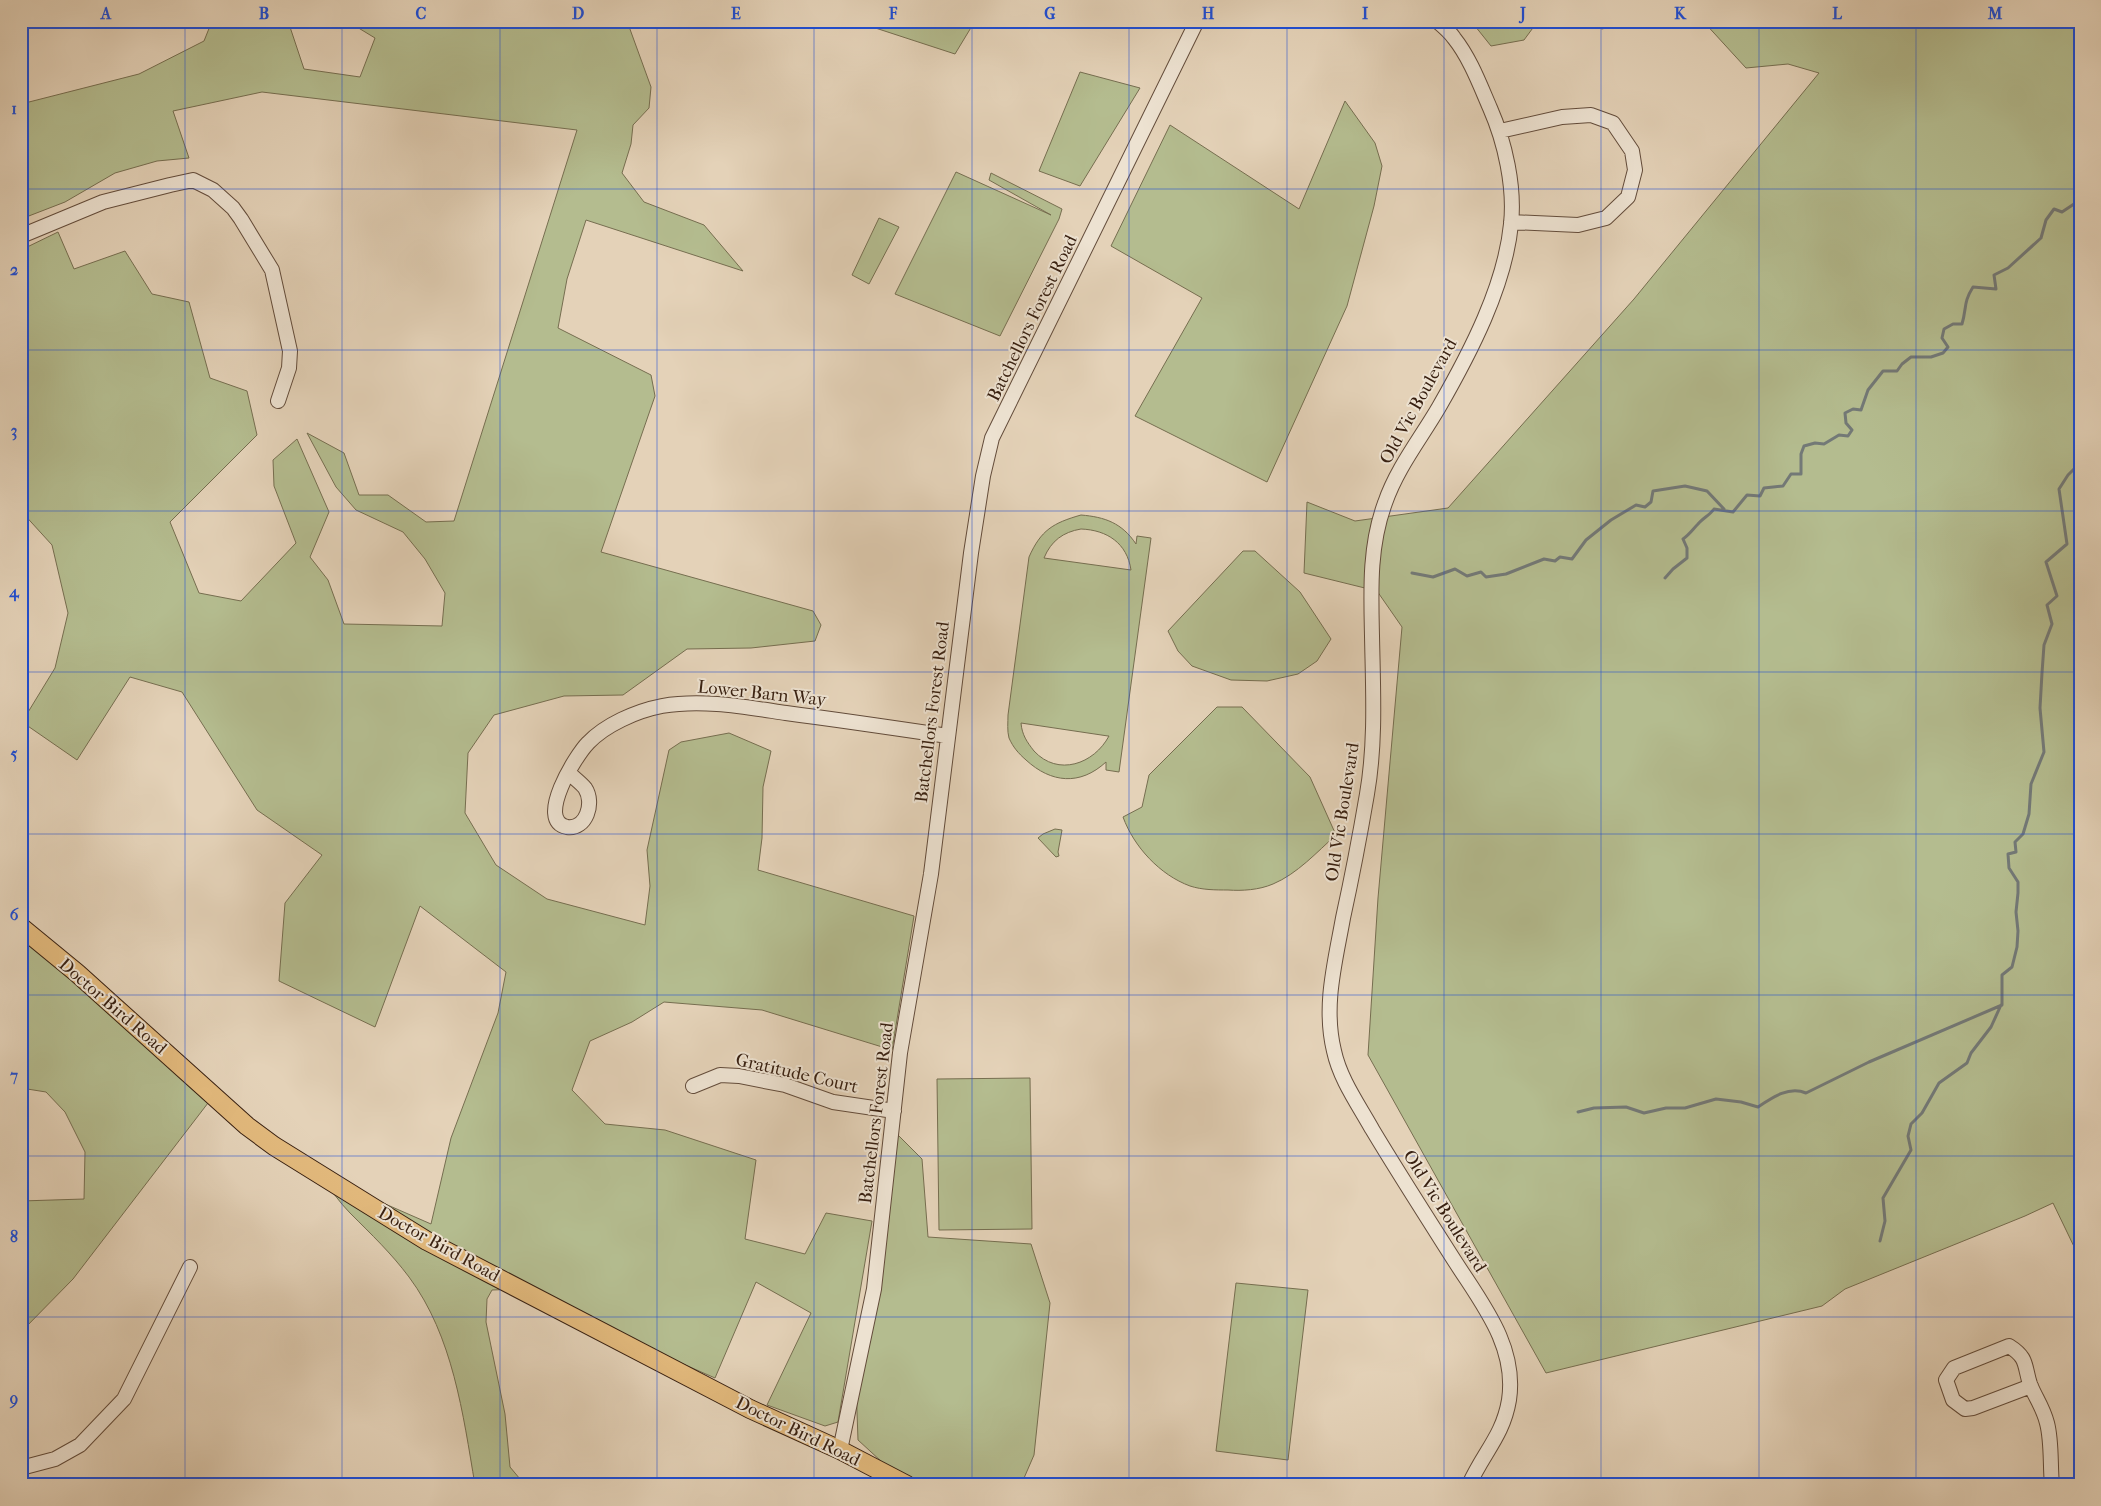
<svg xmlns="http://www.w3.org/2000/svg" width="2101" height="1506" viewBox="0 0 2101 1506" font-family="'IM FELL French Canon',serif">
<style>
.green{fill:#b4bc8f;stroke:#766e50;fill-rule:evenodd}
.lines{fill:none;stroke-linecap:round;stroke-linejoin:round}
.stream{stroke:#737977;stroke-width:3}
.minor-casing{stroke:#634c3b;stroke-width:16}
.major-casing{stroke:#382011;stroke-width:20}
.minor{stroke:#ede2d1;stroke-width:14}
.major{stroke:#e2b97c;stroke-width:18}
.grid{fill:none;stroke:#1d4ed8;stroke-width:1;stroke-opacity:0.55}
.labels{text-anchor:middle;stroke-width:4;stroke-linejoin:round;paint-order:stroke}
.street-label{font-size:18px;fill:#382011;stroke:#ede2d1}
.neatline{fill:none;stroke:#1d4ed8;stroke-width:2}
.grid-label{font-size:16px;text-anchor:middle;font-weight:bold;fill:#1d4ed8}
</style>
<rect width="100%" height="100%" fill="#e4d2b8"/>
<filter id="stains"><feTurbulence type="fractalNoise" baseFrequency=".004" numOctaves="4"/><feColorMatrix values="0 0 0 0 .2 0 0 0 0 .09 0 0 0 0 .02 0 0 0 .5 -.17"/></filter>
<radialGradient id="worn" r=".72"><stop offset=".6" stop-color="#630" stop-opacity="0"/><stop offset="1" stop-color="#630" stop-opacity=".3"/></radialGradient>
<path class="green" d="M212,21L290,27L304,69L360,77L375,38L347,21H627L651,87L649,108L633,125L631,144L622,173L644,202L704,225L743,271L586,220L567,279L558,328L651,375L655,396L601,552L813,611L821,625L815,641L751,648L687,649L623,695L564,696L494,715L468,753L465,813L496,865L547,899L645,925L650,886L647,850L669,750L681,742L729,733L771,751L763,787L762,838L758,870L914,916L892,1050L762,1010L664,1002L632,1022L590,1041L572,1090L605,1124L665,1130L756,1160L745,1239L805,1254L826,1213L872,1221L838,1422L825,1426L767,1405L811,1313L756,1282L715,1378L553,1307L521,1289L492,1290L487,1299L486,1322L505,1414L510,1467L525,1485H475C463,1414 453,1336 409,1277C391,1253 372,1235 350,1213C339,1202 330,1188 319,1175L431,1224L451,1138L498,1013L506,972L420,906L375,1027L279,981L285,903L322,855L257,810L182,692L130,677L77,760L22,722L55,668L68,613L52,545L21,511V250L58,232L74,269L125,251L152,294L189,302L210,378L247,391L257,435L170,522L199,593L241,601L296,543L274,486L273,460L297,439L329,512L310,557L328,580L344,624L442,626L445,593L425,559L403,532L356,510L336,487L307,433L344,453L359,495H388L426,522L454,521L577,130L262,92L173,111L189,158L157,161L115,173L65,202L21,219V98L29,102L139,74L204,41Z
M854,21H975L955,54Z
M1471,21H1538L1524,40L1491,46Z
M1588,21H1632L1602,29Z
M1703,21H2080V1259L2053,1203L2025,1216L1845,1289L1822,1306L1546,1373L1368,1055L1378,898L1402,627L1377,591L1304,573L1307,502L1355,521L1448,508L1634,299L1819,73L1788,64L1746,68Z
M1080,72L1140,88L1080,186L1039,171Z
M1345,101L1375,143L1382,166L1374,206L1347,306L1267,482L1135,416L1202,298L1111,246L1170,125L1299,209Z
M956,172L1051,215L989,180L991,173L1062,209L1059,219L1000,336L895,294Z
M879,218L899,227L869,284L852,275Z
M1081,515C1105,517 1122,523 1136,544L1137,536L1151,538L1119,772L1106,770V762C1080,786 1051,783 1026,760C1018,753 1013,747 1009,738C1007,731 1008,722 1008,715L1029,557C1041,530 1053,523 1081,515ZM1081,529C1107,530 1127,543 1131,570L1044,558C1051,541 1063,532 1081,529ZM1021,723L1108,736H1109C1094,764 1058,777 1034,751C1027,742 1022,735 1021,723Z
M1243,551H1255L1300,592L1331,639L1317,661L1298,674L1267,681L1231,680L1192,666L1178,651L1168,631Z
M1217,707H1242L1310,777L1336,835C1317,852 1297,874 1273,884C1259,890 1242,891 1228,890C1216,890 1202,890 1190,886C1160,875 1134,847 1123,817L1142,807L1149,775Z
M1055,829L1062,830L1058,852L1059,856L1056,857L1038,838L1043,834Z
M21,929L103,996L208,1103L73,1279L21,1332V1201L84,1199L85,1152L65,1112L46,1092L21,1088Z
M1030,1078L1032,1229L939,1230L937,1079Z
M898,1135L922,1159L928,1237L1031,1244L1050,1303L1034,1455L1021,1485H907L858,1440L856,1384Z
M1236,1283L1308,1290L1288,1460L1216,1451Z"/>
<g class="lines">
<path class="stream" d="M1412,573L1433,577L1455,569L1467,576L1481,572L1486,577L1506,574L1544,559L1555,561L1560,557L1572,559L1586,540L1611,520L1636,505L1645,507L1651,502L1653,491L1685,486L1707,491L1724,509
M1665,578L1673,569L1687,558V548L1683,539C1690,534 1693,529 1698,524C1703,518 1710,515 1714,509L1733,512L1747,495L1760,496L1764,488L1783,486L1791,474H1801V454L1804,446L1815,443L1824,444L1839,435L1848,436L1852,430L1846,423L1845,413L1853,409L1861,410L1868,390L1883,371H1897L1902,364L1911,357H1931L1943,353L1948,347L1942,338L1944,329L1953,324H1962C1967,307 1963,303 1973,287L1996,289L1994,275L2008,268L2041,238L2046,220L2054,209L2062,212L2080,200
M1578,1112L1594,1108L1626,1107L1644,1113L1666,1108H1685L1716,1099L1741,1102L1758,1107C1773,1097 1789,1086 1806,1093L1869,1062L2002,1005V975L2012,967L2017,947L2018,931L2016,912L2018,893V882L2009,868L2008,854L2016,852L2015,842L2023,834L2029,814L2031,784L2044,752L2040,708L2042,673L2044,645L2052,624L2047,605L2057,596L2046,562L2067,544L2059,489L2068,475L2080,463
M1880,1241L1885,1221L1883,1198L1911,1150L1908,1136L1911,1124L1922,1113L1939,1083L1967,1063L1971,1053L1991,1027L2001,1005"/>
<defs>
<path id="minor" d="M1437,21C1443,26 1450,32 1454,38C1470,58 1480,85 1490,108C1505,142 1515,187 1511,224C1505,286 1470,353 1439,407C1421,438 1397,468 1385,503C1369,546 1371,591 1372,636C1373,689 1376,742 1367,794C1360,835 1352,877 1343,918C1335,963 1323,1006 1334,1051C1340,1079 1358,1104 1372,1129C1399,1174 1428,1219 1456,1263C1483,1305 1517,1347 1509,1400C1503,1436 1483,1453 1469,1485
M1500,131L1562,117L1591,115L1613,123L1632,151L1635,170L1628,197L1606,218L1578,225L1511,222
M21,236L103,202L170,185L193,180L213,190L233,208L241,219L272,270L290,351L289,368L278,401
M569,773C574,778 581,783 585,788C595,803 586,830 567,827C535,821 576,755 588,743C605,725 636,711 662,706C703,699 745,707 786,713C840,720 894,728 948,736
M693,1086L720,1075L739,1076L785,1085L833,1102L894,1111
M2031,1386L1973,1408L1965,1409L1953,1400L1946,1380L1954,1368L2009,1346C2028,1358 2024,1365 2030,1384C2035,1397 2043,1407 2047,1423C2052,1442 2050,1465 2052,1485
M840,1450L874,1289L900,1053L931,874L971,553L983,476L992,438L1197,21
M21,1468L55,1459L80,1445L124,1399L190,1267"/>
<path id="major" d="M21,927L77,973L247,1126L274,1146L427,1241L750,1409L840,1450L907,1485"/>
</defs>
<use href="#minor" class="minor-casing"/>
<use href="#major" class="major-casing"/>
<use href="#minor" class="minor"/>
<use href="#major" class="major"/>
</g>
<path class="grid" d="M185,21V1485M342,21V1485M500,21V1485M657,21V1485M814,21V1485M972,21V1485M1129,21V1485M1287,21V1485M1444,21V1485M1601,21V1485M1759,21V1485M1916,21V1485M21,189H2080M21,350H2080M21,511H2080M21,672H2080M21,834H2080M21,995H2080M21,1156H2080M21,1317H2080"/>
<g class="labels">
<g class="street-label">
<text transform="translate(1032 318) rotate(-64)" y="6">Batchellors Forest Road</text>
<text transform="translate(1418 401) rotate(-61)" y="6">Old Vic Boulevard</text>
<text transform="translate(762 693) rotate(6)" y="6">Lower Barn Way</text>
<text transform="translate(932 712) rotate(-83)" y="6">Batchellors Forest Road</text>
<text transform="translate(1342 812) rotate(-81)" y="6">Old Vic Boulevard</text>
<text transform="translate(113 1006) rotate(41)" y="6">Doctor Bird Road</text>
<text transform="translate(797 1073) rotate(13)" y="6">Gratitude Court</text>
<text transform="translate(876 1113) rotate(-83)" y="6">Batchellors Forest Road</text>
<text transform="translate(1445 1211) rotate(58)" y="6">Old Vic Boulevard</text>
<text transform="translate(439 1244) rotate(29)" y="6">Doctor Bird Road</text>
<text transform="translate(798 1431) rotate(26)" y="6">Doctor Bird Road</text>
</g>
</g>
<rect width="2101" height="1506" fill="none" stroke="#e4d2b8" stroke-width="55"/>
<rect x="28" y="28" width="2046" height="1450" class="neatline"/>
<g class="grid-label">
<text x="106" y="19">A</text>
<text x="264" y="19">B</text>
<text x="421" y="19">C</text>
<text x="578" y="19">D</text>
<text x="736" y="19">E</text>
<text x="893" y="19">F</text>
<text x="1050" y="19">G</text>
<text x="1208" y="19">H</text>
<text x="1365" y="19">I</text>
<text x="1523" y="19">J</text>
<text x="1680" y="19">K</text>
<text x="1837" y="19">L</text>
<text x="1995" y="19">M</text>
<text x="14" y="114">1</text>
<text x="14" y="275">2</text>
<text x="14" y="436">3</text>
<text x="14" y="597">4</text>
<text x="14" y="759">5</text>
<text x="14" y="920">6</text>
<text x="14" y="1081">7</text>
<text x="14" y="1242">8</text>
<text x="14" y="1404">9</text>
</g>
<rect width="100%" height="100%" filter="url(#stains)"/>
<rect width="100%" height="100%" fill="url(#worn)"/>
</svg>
